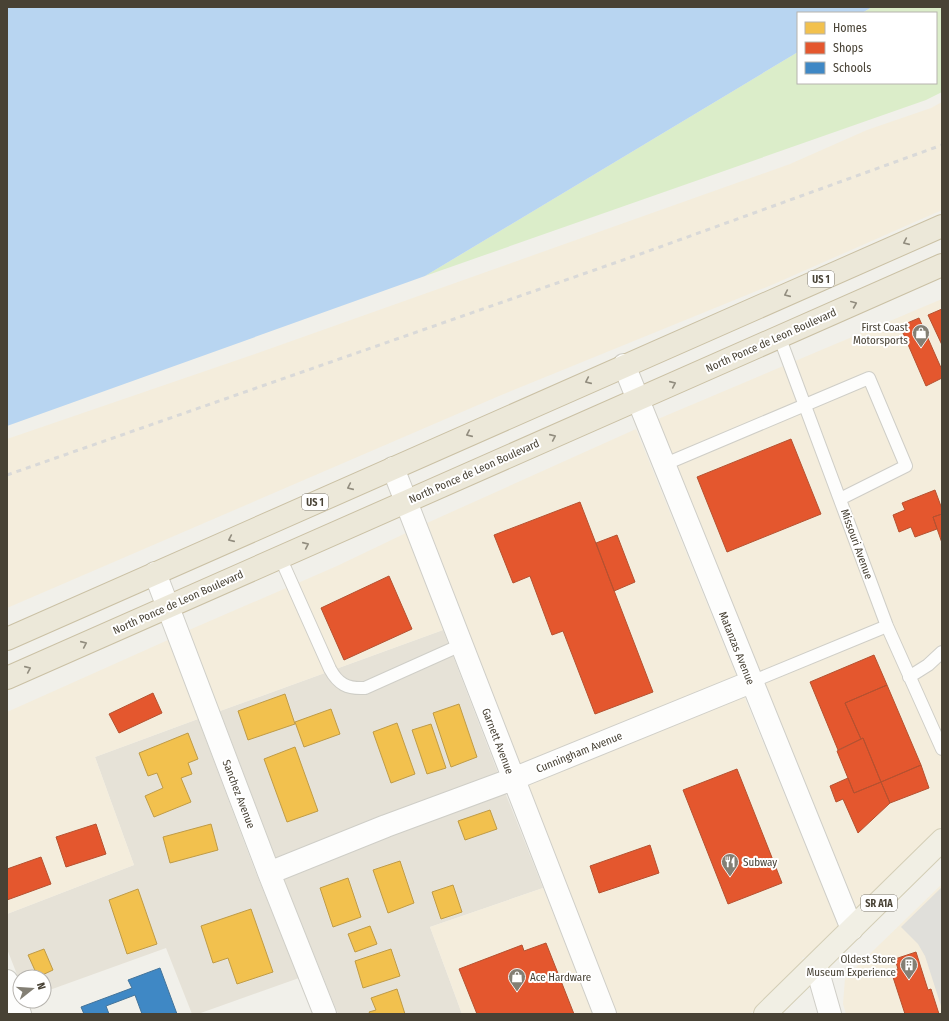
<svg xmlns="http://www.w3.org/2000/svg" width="949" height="1021" viewBox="0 0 949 1021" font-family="'Fira Sans Condensed',sans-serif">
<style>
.residential{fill:#e6e2d7}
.commercial{fill:#f4eddc}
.green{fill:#dbedc9}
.parking{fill:#e0dfda}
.water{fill:#b8d5f1}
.homes{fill:#f2c14e;stroke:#bf9b46}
.shops{fill:#e4572e;stroke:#b55130}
.schools{fill:#3f88c5;stroke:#42739a}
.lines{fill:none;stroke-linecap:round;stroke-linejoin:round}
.lane-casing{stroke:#cfcec7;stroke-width:14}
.street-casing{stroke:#cfcec7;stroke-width:24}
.primary-casing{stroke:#d4ceb6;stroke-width:24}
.highway-casing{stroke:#cac0a4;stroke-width:24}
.lane{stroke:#fdfdfc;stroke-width:12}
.street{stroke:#fdfdfc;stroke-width:22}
.primary{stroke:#f1efe4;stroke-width:22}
.highway{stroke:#ece8d9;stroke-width:22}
.rail{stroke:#d9d9d8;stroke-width:3;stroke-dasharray:5 5;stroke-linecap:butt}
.oneway{stroke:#928d7f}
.labels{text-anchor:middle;stroke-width:4;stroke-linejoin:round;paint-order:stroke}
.shield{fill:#fff;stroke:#7f7b72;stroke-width:1}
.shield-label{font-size:10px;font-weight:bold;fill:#484235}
.poi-label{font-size:11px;fill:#484235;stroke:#fff;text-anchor:end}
.street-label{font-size:11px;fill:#484235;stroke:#fff}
</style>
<rect width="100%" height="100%" fill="#f1f0ea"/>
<path class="residential" d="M443,630L498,773L276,859L220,711Z
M198,719L254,868L299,978L198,1014H192L166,948L44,992V977H20V982L7,949V914L134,865L95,757Z
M505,792L543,888L430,927L462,1014H338L283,878L390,835Z"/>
<path class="commercial" d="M942,102V210L774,284L499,396L7,608V439L255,354L790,164L867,130L931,108Z
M942,299V826L857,910L658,419Z
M636,429L737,677L520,765L427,523Z
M406,533L443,630L220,711L189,630L337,566Z
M168,640L198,719L95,757L134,865L7,914V712Z
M744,696L839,927L810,956L802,958L804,962L750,1014H617L527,784Z
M942,884V1014H846L843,1004L845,978Z
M543,888L593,1014H462L430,927Z"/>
<path class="green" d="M872,7H942V92L926,100L425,276L798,52V83H936V13H862Z"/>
<path class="parking" d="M942,887V1009L925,956L918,944L901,927Z"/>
<path class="water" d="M7,7H872L862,13H798V52L425,276L7,426Z"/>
<path class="homes" d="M285,694L295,724L248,740L238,711Z
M459,704L477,757L451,767L433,713Z
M331,709L340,734L304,747L295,722Z
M397,723L415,774L391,783L373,732Z
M431,724L446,768L427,774L412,730Z
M188,733L198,759L188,763L192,774L181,778L191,802L154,817L145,796L163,788L157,773L148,776L139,753Z
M295,747L318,811L287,822L264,759Z
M490,810L497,829L465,840L458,821Z
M211,824L218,850L170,863L163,837Z
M400,861L414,903L388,913L373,870Z
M348,878L361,917L333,927L320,888Z
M453,885L462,912L441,919L432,892Z
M138,889L157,944L127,954L109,900Z
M251,909L273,972L237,984L228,958L213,963L201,926Z
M370,926L377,944L355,952L348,934Z
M44,949L53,970L38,977L28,955Z
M391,949L400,976L363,988L355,961Z
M397,989L405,1014H370L369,1012L376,1010L371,998Z"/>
<path class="shops" d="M942,309V345L928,315Z
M919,318L942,370V378L926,386L900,326Z
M791,439L821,514L727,552L697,477Z
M935,490L942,509V514L933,517L937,529L915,537L911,527L899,532L893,515L905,510L902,503Z
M580,502L653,692L595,714L563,631L552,635L530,576L513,583L494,535Z
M942,514V543L933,517Z
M617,535L635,582L614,591L596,543Z
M389,576L412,629L344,660L321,608Z
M874,655L887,685L845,703L861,739L838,750L810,682Z
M887,685L921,765L881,782L863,738L861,739L845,703Z
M153,693L162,713L119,733L109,714Z
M863,738L881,782L854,793L837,751Z
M921,765L929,788L890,803L881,782Z
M737,769L782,883L728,904L683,790Z
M848,778L854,793L881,782L890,803L858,833L843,799L836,802L830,786Z
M96,824L106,854L66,867L56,837Z
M650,845L659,873L599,893L590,866Z
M41,857L51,884L7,900V869Z
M546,943L574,1014H477L459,969L522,945L524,951Z
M916,952L928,990L931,989L939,1014H905L891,971L898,969L895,959Z"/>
<path class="schools" d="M160,968L177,1014H142L135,995L106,1006L109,1014H84L81,1007L132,988L128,980Z"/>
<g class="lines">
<defs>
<path id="lane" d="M779,336L887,626L942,749
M663,465L869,378L906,466L840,499
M280,557L330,669C338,684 347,689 365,688L461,645
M909,677L928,665L942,652
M751,682L887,626"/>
<path id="street" d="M624,365L852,929
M393,468L605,1014
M155,573L269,873L325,1014
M269,873L386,826L513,779L751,682
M816,965L830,1014
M7,981L20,1014"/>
<path id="primary" d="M765,1014L942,840"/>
<path id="highway" d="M7,639L942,226
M7,678L942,265"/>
</defs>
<use href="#lane" class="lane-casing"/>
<use href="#street" class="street-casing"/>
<use href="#primary" class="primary-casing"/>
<use href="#highway" class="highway-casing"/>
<use href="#lane" class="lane"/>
<use href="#street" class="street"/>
<use href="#primary" class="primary"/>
<use href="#highway" class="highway"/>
<path class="rail" d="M7,475L646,252L942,145"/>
</g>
<defs><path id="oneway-chevron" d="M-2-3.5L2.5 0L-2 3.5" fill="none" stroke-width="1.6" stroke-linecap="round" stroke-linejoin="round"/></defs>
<g class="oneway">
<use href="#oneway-chevron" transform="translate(906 242) rotate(156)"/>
<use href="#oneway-chevron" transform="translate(787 294) rotate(156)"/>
<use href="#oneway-chevron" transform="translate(854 304) rotate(-23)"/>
<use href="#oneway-chevron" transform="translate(588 381) rotate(156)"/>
<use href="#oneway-chevron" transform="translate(673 384) rotate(-24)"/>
<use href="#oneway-chevron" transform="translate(469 434) rotate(156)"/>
<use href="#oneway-chevron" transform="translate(553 437) rotate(-24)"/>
<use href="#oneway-chevron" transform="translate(350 487) rotate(156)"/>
<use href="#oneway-chevron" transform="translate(231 539) rotate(156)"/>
<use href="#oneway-chevron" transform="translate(306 545) rotate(-24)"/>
<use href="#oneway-chevron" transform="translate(84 644) rotate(-24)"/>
<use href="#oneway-chevron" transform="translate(28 669) rotate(-24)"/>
</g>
<defs>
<symbol id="shop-pin" viewBox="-11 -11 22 30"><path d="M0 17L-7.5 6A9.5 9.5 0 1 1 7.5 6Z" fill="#837f74" stroke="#fff"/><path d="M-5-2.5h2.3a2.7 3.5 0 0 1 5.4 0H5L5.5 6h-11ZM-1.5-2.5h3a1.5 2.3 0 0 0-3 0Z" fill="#fff"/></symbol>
<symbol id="restaurant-pin" viewBox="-11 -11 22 30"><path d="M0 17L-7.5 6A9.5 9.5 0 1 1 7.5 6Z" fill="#837f74" stroke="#fff"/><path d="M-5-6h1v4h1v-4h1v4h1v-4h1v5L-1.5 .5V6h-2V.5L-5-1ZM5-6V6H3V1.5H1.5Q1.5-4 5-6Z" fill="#fff"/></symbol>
<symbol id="building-pin" viewBox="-11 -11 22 30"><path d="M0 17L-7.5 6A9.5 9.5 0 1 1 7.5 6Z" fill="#837f74" stroke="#fff"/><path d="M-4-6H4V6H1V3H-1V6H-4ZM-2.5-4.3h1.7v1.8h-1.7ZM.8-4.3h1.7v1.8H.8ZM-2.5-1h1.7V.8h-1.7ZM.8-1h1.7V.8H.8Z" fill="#fff"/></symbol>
</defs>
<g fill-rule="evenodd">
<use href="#shop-pin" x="911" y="323" width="20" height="27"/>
<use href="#restaurant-pin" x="720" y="852" width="20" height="27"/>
<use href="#building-pin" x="899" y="955" width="20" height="27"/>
<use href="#shop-pin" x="507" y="967" width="20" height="27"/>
</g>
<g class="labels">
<g class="shield">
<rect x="808" y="271" width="26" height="16" rx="3"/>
<rect x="302" y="494" width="26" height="16" rx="3"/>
<rect x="861" y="895" width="36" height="16" rx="3"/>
</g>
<g class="shield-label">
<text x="821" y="283">US 1</text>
<text x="315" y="506">US 1</text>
<text x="879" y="907">SR A1A</text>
</g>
<g class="poi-label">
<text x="908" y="331">First Coast<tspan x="908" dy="13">Motorsports</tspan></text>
<text x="743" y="866" text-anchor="start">Subway</text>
<text x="896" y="963">Oldest Store<tspan x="896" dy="13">Museum Experience</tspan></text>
<text x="530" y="981" text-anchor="start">Ace Hardware</text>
</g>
<g class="street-label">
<text transform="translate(771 340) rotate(-24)" y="4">North Ponce de Leon Boulevard</text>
<text transform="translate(474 471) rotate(-24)" y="4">North Ponce de Leon Boulevard</text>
<text transform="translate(857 544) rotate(70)" y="4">Missouri Avenue</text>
<text transform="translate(178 602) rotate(-24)" y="4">North Ponce de Leon Boulevard</text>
<text transform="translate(737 648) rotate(68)" y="4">Matanzas Avenue</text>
<text transform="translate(498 741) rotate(69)" y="4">Garnett Avenue</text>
<text transform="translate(579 752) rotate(-22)" y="4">Cunningham Avenue</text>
<text transform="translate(239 794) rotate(69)" y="4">Sanchez Avenue</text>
</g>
</g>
<rect width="949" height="1021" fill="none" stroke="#484235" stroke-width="16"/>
<rect x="797" y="12" width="140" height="72" fill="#ffffff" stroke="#b6b3ae"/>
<rect x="805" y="22" width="20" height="12" fill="#f2c14e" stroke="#b6b3ae"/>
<text x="833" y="32" font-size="12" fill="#484235">Homes</text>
<rect x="805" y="42" width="20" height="12" fill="#e4572e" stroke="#b6b3ae"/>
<text x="833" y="52" font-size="12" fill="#484235">Shops</text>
<rect x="805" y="62" width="20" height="12" fill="#3f88c5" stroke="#b6b3ae"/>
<text x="833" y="72" font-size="12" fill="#484235">Schools</text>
<g transform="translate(32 989) rotate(73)"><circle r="19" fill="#ffffff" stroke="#b6b3ae"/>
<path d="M0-3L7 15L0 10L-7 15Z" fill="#837f74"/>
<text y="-6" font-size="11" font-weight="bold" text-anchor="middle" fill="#484235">N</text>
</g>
</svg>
